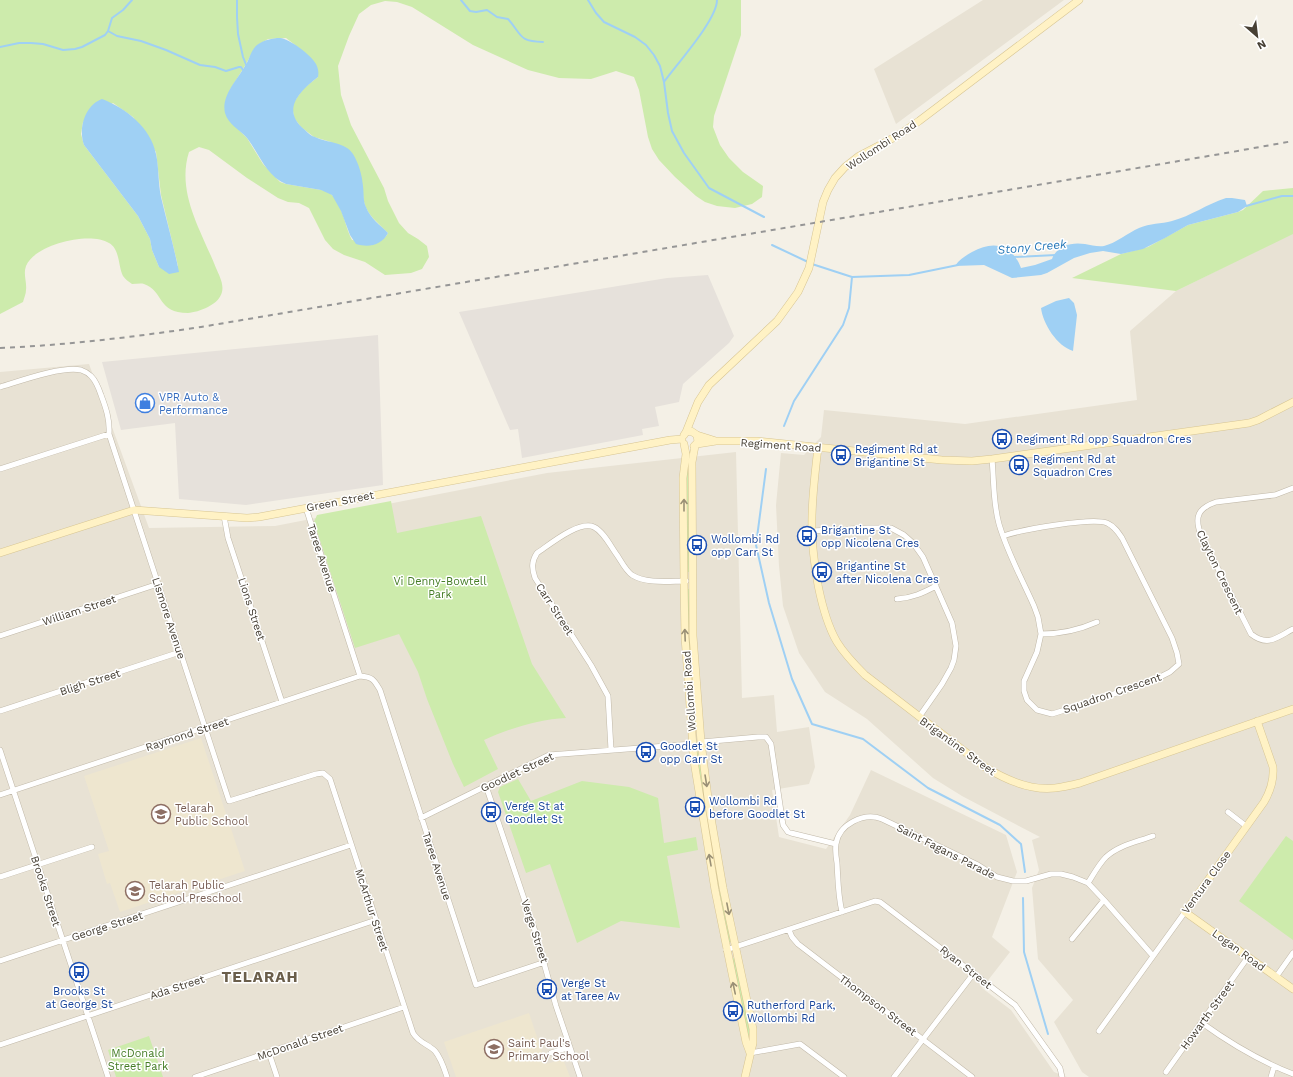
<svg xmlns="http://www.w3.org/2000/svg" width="1293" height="1077" viewBox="0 0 1293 1077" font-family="'Work Sans',sans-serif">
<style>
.residential{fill:#e8e2d4}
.industrial{fill:#e6e1db}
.education{fill:#eee6cf}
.green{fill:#cdebac;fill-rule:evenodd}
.water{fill:#9fd0f4}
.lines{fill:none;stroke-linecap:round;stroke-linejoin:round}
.stream{stroke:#9fd0f4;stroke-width:2}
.street-casing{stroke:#c0b8a8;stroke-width:6}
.secondary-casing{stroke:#d7c593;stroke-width:8}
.street{stroke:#fff;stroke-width:5}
.secondary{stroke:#fff2c5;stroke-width:7}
.rail{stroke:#969696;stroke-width:2;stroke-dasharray:5 5;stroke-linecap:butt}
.oneway{stroke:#9a9076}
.labels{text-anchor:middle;stroke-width:3;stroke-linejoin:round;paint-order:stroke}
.street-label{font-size:11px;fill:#474035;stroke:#fff}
.shop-label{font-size:11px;fill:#366cbe;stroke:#fff;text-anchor:start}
.transit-label{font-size:11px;fill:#164399;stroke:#fff;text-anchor:start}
.park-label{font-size:11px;fill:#447c25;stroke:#fff}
.education-label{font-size:11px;fill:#785e54;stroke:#fff;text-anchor:start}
.water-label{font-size:12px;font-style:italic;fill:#2879b9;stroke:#fff}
.district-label{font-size:15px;font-weight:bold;letter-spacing:1px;fill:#6a5e4b;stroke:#fff}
</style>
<rect width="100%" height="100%" fill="#f4f0e6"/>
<path class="residential" d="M983,0H1064L896,124L874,69Z
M1293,233V1077H1089L1082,1072L1054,1022L1073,1000L1038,959L1032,888L1039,870L1032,840L1040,837L962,796L933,778L867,719L825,692L799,653L783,606L779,566L776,505L781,453L804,455L821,437L824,410L965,424L1137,400L1130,331L1176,291Z
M89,364L149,528L275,526L547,473L736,452L742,698L774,695L777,732L809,727L815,767L809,784L772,790L779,837L826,849L850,815L871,770L1006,835L1017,872L992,937L1010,952L982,988L1011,1010L1054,1072L1067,1077H0V372Z"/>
<path class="industrial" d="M708,275L734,336L729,343L683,384L679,402L655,407L659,426L642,429L643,435L522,458L518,429L510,430L459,312L667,278Z
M378,335L383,485L246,505L179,499L175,423L121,430L102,362Z"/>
<path class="education" d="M201,738L245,871L120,912L110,883L107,884L98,854L109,851L84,776Z
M529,1013L546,1064L563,1059L570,1077H456L444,1042Z"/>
<path class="green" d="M0,0H741V35L714,116L713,127L720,145L729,158L743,172L763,186L762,197L752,204L735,208L717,206L705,202L696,196L675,177L659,160L652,149L648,137L639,90L634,77L616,71L591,79L559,78L528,70L473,45L412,7L397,2L385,1L371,5L359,14L349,36L338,66L341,95L351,125L384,188L388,201L399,223L408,233L418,239L427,246L429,257L422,269L411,273L385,275L365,262L344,255L333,249L325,240L309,208L299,203L288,202L278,198L247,178L209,150L199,147L189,152C176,193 202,232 216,268C219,275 224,284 222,292C219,305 199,312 188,313C157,313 164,291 144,284C141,283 136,284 132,284C129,282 125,279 123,276C118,266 120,249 109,243C90,231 35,244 26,266C23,274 27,282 26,290C26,294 24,298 23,302L0,314ZM286,38L299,48L318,77L304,88L296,99L293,104V111L294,118L301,127L314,137L331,142L363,189C362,211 373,218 388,233C381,247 366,241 352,240C344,225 343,201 327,191L286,184L280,182L263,164L247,138L231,122L225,111L226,101L230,90L246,64L254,49L258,45L268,39ZM113,103L133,117L156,152L161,195L178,266L159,267L152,250L150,239L138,216L84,145L81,134L83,122Z
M1293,188V234L1176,291L1072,278L1121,254L1148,247L1188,225L1238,212L1243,210L1263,191Z
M686,464H690V570L689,572H687Z
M391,501L397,533L481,516L532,664L566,718C539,719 508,729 484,740L498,769L464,787L453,764L427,699L418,672L399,634L355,648L314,522L317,515Z
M687,589H689L690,594L697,730H694L687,635Z
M698,752L731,940V942H728L696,753Z
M518,779L531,801L582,781L629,787L658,798L664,843L696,837L698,850L667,856L680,928L621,921L577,943L550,864L526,873L498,792L500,787Z
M1286,836L1293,841V940L1239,901Z
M734,958L736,961L750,1027L751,1042L749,1043L732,959Z
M149,1036L163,1077H116L108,1050Z"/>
<path class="water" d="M280,38C290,39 311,55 316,64C318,68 319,72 318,77C300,91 280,110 305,130C308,133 311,136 315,137C327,143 346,142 353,154C359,164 362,175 363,186C364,194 363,201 366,207C370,218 380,225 388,233C382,245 369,248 356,244L350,235L341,211L332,195L321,190L286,184C266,176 259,153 247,138C240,130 228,124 225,113C221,96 237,80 245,66C250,59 250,51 257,45C264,40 272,38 280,38Z
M102,99C126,108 151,128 156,154C159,168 158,183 161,197C167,222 174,247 179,272L169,274L159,267L152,250L150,239L138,216L84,145C78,129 85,105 102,99Z
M1226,198H1232L1245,200L1247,206L1238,212L1188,225L1165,238L1143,249L1121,254L1103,251L1090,253L1074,258L1047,273L1041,275L1012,278L984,265L955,266C960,259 965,256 972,252C993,240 1012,244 1021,268L1035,265L1052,259C1057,245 1072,242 1085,244C1091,245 1098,247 1104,246C1116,243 1128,233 1139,228C1150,223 1161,224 1172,221C1191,216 1207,204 1226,198Z
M1069,298L1074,303L1077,315L1073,351C1057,346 1043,324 1041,308L1056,301Z"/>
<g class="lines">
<path class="stream" d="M237,0V17L238,34L243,57L247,67
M461,0L470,11L476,12L487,10L497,17L508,19C523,36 518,41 543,42
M588,0L596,13L604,22L635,37L646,45L654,55L660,66L664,82L668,113L672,131L684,153L709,188L764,217
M108,31L117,36L141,41L166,50L200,65L215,67L226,71L239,67H241L243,70H244
M0,47L19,43H31L43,44L63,50L75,49L82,47L105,35L108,31L112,18L123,10L132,0
M664,82C676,65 717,20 717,0
M1246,206L1282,196H1293
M772,245L808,262
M1014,257L1056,255
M812,264L852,277L909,275L958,265
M784,426L794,401L843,325L849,308L852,277
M766,469L756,545L769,603L792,679L812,724L863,739L928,788L1000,825L1021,844L1025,872
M1023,898L1024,952L1048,1034"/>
<defs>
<path id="street" d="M0,387C20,381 61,366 81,370C84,371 89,374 91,376C96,381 99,389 101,395C106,408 110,420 109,434L229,801L316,774L323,773L330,779L413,1033C419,1043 428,1044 435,1051C441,1058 444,1068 447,1077
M992,459C994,480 993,503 999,524C1007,552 1022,579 1034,606L1038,617L1041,634L1037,652L1024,681V691L1027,700L1037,710L1052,714L1068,709L1135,687L1162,676L1170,672L1179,664L1177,653L1172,638L1122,538C1118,532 1114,526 1107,523C1092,517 1020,530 1003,536
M0,469L109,434
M1293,488L1275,495L1216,502C1198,508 1194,517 1201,535L1251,634C1268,647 1276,638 1293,629
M306,508L360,676
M224,516L228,538L282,702
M812,531L867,528H891L904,535L913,543L923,557L952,623L956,646L954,660L951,668L942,684L919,717
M897,599C912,598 923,593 936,586
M1041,634C1060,634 1079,630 1097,622
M0,636L158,584
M0,711L180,652
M701,742L758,737H766L771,744L783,825L788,832L791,833L836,844
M0,750L108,1077
M611,750L608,696L591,665L535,578C532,569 531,562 537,553C549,545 579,520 594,527C604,532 611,547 617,555C621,561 626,571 632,575C647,584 669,581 686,581
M486,786L535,931L556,1006L580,1077
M0,795L360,676C373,677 374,680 380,690L476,985L545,962
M1228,812L1246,826
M421,818L549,755L692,744
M0,877L92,847
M1088,883C1093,875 1099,864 1106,857C1119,845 1137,842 1153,836
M842,912C838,896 838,880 837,863C836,857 835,850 836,844C839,824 864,812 882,819L978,865L997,877L1013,881H1026L1051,874H1061L1073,877L1088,883L1104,900L1153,956
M789,930L792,937L798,944L972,1077
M1072,939L1104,900
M726,950L875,901L880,902L1015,1005L1060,1068L1062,1077
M0,961L351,845
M1276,977L1293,953
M1202,1023C1231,1044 1260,1061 1293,1074
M1099,1031L1185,912
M0,1045L376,920
M269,1053L277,1077
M551,1053L570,1047
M750,1053L800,1044L844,1077
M1166,1072L1248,957
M195,1077L404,1007
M894,1077L974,973
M1271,1077L1274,1067"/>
<path id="secondary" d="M686,432L698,402L709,385L777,321L798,292L809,268L823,202L828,190L835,178L845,167L859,156L897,136L919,121L1079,0
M684,435L686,432L691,431L697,435L716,441
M684,444L686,454L683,478L684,581L685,637L694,761L715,890L746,1042L750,1053
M697,444L716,441H757L942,460L972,461L992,459L1249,423L1258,420L1293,402
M694,446L698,442L697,435
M695,446L692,462L693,636L701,742L709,806L723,888L753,1029V1043L745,1077
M818,447C815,475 811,502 812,530C812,548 815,567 818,585C822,605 827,625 837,642C845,655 855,665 865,675L985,767C1006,780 1030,791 1055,788C1063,787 1072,785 1080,783L1293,709
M0,553L134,510L247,518L259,517L670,440L682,439
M1257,721L1273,767C1274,780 1271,790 1264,802L1185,912L1293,989"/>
</defs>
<use href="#street" class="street-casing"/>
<use href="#secondary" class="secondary-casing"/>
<use href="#street" class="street"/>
<use href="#secondary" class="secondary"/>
<path class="rail" d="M0,348C67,345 134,337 201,327L1232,152L1293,141"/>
</g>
<defs><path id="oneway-shaft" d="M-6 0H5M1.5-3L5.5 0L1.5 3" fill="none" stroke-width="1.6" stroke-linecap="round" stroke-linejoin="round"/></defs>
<g class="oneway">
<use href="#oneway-shaft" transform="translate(684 505) rotate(-90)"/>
<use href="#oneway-shaft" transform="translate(685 635) rotate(-92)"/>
<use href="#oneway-shaft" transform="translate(706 781) rotate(81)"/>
<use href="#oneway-shaft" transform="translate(710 860) rotate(-100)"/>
<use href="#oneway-shaft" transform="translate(728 909) rotate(79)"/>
<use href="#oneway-shaft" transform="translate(734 988) rotate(-102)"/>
</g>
<defs>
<symbol id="shop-ring" viewBox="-11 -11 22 22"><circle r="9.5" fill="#fff" stroke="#3f7fe0" stroke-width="1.5"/><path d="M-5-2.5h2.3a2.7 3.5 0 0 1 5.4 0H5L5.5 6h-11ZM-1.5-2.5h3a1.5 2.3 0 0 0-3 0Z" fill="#3f7fe0"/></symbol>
<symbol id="bus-ring" viewBox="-11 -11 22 22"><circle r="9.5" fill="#fff" stroke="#1a4fb4" stroke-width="1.5"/><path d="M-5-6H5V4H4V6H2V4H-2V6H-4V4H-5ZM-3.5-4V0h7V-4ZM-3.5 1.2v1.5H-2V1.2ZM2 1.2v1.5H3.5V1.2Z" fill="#1a4fb4"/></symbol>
<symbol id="school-ring" viewBox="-11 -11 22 22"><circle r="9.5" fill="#fff" stroke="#8d6e63" stroke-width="1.5"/><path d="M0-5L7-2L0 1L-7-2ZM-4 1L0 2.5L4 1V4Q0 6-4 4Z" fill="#8d6e63"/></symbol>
</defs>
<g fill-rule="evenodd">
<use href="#shop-ring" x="134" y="392" width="22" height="22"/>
<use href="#bus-ring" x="991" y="428" width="22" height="22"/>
<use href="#bus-ring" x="830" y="444" width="22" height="22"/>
<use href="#bus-ring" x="1008" y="454" width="22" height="22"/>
<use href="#bus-ring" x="796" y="525" width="22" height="22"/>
<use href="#bus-ring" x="686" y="534" width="22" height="22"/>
<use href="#bus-ring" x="811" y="561" width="22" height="22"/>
<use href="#bus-ring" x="635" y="741" width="22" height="22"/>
<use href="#bus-ring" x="684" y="796" width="22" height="22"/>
<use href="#bus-ring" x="480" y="801" width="22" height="22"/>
<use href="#school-ring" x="150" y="803" width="22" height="22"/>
<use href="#school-ring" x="124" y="880" width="22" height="22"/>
<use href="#bus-ring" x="68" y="961" width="22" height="22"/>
<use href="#bus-ring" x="536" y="978" width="22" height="22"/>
<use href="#bus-ring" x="722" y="1000" width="22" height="22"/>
<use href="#school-ring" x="483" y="1038" width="22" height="22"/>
</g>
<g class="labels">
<g class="street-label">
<text transform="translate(881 145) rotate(-33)" y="4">Wollombi Road</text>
<text transform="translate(781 445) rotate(4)" y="4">Regiment Road</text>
<text transform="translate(340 501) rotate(-11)" y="4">Green Street</text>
<text transform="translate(322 558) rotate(72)" y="4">Taree Avenue</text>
<text transform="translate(1220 572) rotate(64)" y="4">Clayton Crescent</text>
<text transform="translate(252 609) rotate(72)" y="4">Lions Street</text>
<text transform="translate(555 609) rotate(57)" y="4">Carr Street</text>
<text transform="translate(79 610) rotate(-18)" y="4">William Street</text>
<text transform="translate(169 618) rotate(72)" y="4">Lismore Avenue</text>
<text transform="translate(90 682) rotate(-18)" y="4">Bligh Street</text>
<text transform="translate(689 691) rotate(-94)" y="4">Wollombi Road</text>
<text transform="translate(1112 693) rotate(-19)" y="4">Squadron Crescent</text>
<text transform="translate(187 734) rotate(-18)" y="4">Raymond Street</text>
<text transform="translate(958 746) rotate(36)" y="4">Brigantine Street</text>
<text transform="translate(517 772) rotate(-25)" y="4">Goodlet Street</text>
<text transform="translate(946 851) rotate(27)" y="4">Saint Fagans Parade</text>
<text transform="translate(437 866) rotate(72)" y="4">Taree Avenue</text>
<text transform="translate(1206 882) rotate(-54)" y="4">Ventura Close</text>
<text transform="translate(46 891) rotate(72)" y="4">Brooks Street</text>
<text transform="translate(372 910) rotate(72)" y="4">McArthur Street</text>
<text transform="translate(107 926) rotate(-18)" y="4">George Street</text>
<text transform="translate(535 931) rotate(72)" y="4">Verge Street</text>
<text transform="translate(1239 950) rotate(36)" y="4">Logan Road</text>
<text transform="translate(966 967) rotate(38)" y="4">Ryan Street</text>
<text transform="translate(177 987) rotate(-18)" y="4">Ada Street</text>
<text transform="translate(878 1005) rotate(37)" y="4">Thompson Street</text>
<text transform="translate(1207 1015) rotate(-54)" y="4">Howarth Street</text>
<text transform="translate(300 1042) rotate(-19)" y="4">McDonald Street</text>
</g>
<g class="shop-label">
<text x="159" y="401">VPR Auto &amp;<tspan x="159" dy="13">Performance</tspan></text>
</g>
<g class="transit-label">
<text x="1016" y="443">Regiment Rd opp Squadron Cres</text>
<text x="855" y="453">Regiment Rd at<tspan x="855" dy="13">Brigantine St</tspan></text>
<text x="1033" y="463">Regiment Rd at<tspan x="1033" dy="13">Squadron Cres</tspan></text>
<text x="821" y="534">Brigantine St<tspan x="821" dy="13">opp Nicolena Cres</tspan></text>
<text x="711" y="543">Wollombi Rd<tspan x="711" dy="13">opp Carr St</tspan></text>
<text x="836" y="570">Brigantine St<tspan x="836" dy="13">after Nicolena Cres</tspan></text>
<text x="660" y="750">Goodlet St<tspan x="660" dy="13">opp Carr St</tspan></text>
<text x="709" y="805">Wollombi Rd<tspan x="709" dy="13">before Goodlet St</tspan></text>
<text x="505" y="810">Verge St at<tspan x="505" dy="13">Goodlet St</tspan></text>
<text x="561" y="987">Verge St<tspan x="561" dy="13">at Taree Av</tspan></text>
<text x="79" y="995" text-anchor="middle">Brooks St<tspan x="79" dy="13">at George St</tspan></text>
<text x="747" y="1009">Rutherford Park,<tspan x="747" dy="13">Wollombi Rd</tspan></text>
</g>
<g class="park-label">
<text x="440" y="585">Vi Denny-Bowtell<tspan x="440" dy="13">Park</tspan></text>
<text x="138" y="1057">McDonald<tspan x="138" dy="13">Street Park</tspan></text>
</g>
<g class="education-label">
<text x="175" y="812">Telarah<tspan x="175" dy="13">Public School</tspan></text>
<text x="149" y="889">Telarah Public<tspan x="149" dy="13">School Preschool</tspan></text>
<text x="508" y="1047">Saint Paul's<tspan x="508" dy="13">Primary School</tspan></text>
</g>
<g class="water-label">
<text transform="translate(1032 247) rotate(-5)" y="4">Stony Creek</text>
</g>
<g class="district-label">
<text x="260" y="982">TELARAH</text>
</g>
</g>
<g transform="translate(1257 36) rotate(152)" stroke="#ffffff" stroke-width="3" paint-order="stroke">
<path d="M0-3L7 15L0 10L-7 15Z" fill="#474035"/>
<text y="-6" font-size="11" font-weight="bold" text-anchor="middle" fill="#474035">N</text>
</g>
</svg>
